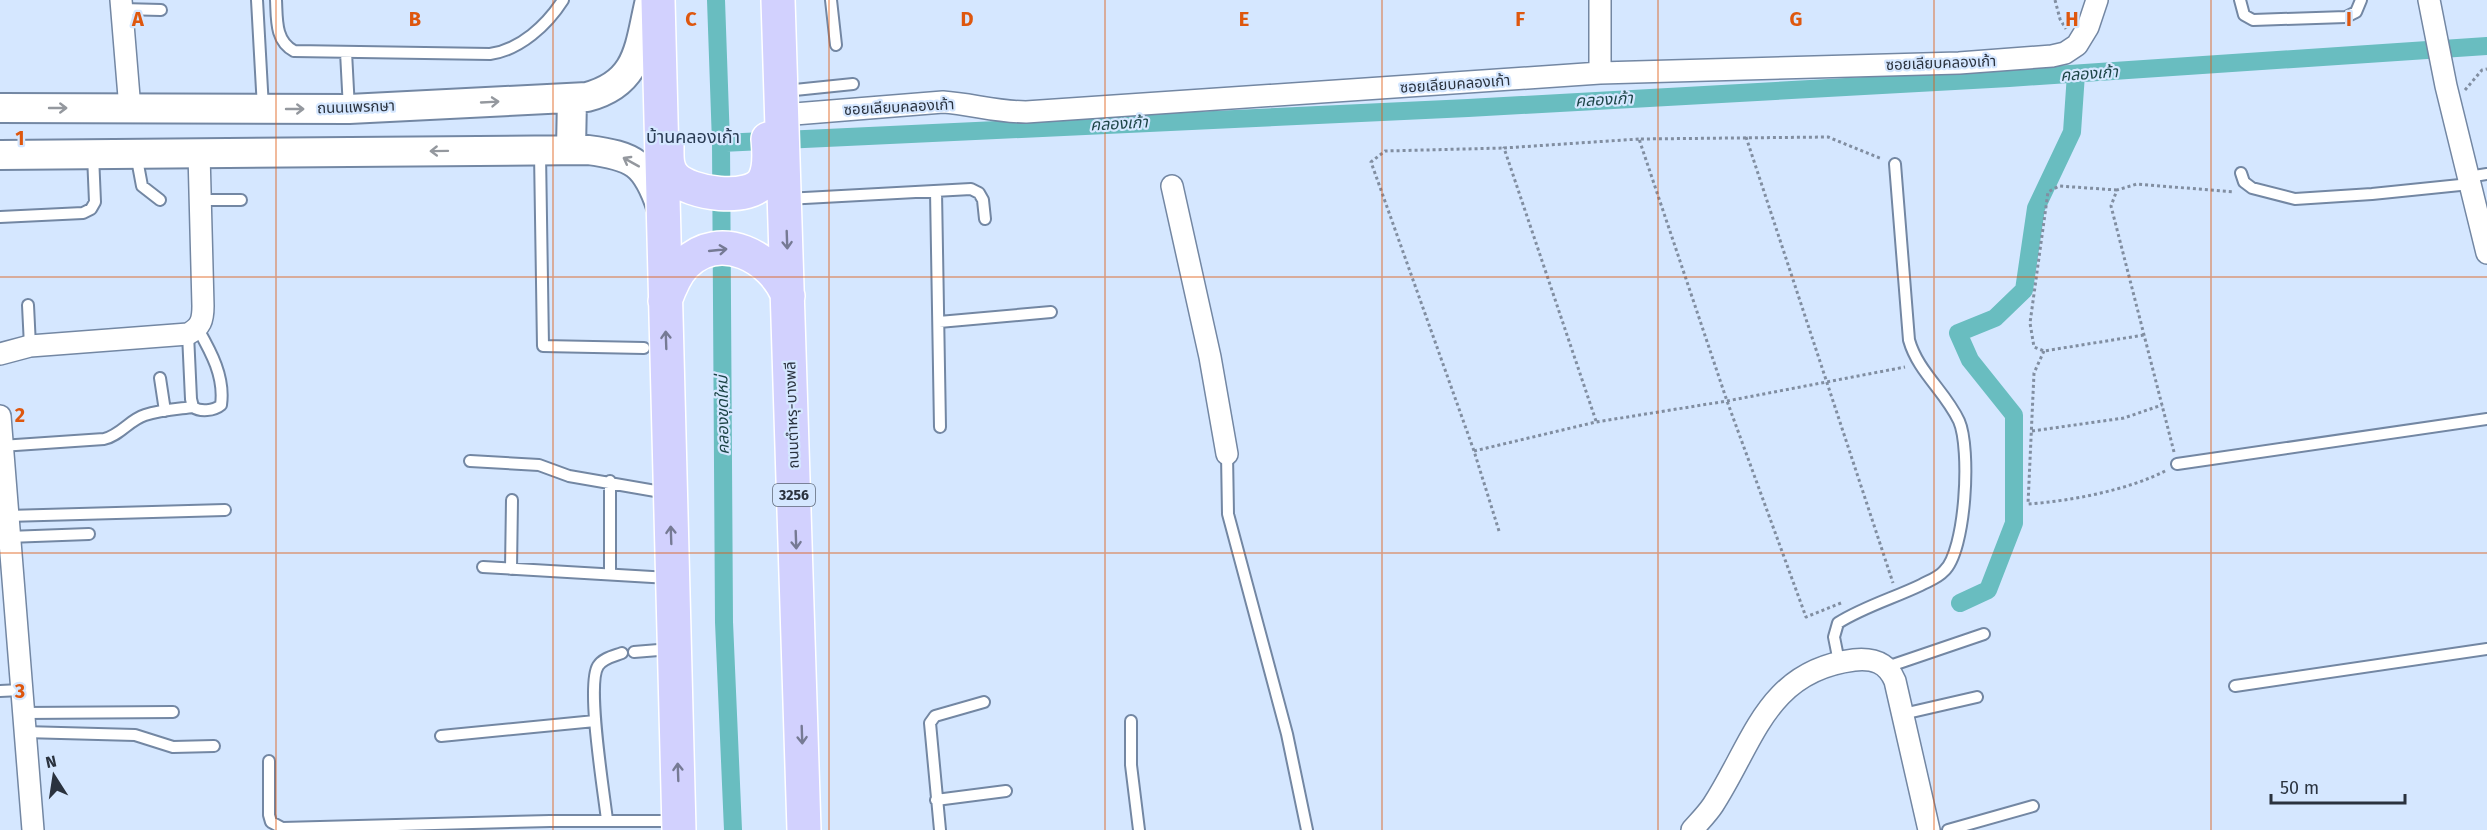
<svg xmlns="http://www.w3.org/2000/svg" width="2487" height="830" viewBox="0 0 2487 830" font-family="'Fira Sans','Noto Sans Thai',sans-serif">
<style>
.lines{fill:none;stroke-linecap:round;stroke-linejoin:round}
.canal{stroke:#69bdc0;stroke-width:18}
.lane-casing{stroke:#7387a3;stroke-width:14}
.street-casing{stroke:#7387a3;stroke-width:24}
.secondary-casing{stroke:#7387a3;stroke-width:32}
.primary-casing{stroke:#fff;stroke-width:36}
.path{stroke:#818ea1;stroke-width:3;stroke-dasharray:3 3;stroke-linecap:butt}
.lane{stroke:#fff;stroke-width:10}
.street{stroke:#fff;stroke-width:21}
.secondary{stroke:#fff;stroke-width:28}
.primary{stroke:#d2d1fe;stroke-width:33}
.oneway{stroke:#94989e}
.oneway2{stroke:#767a94}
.grid{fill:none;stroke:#de570e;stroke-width:1.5;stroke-opacity:0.55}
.labels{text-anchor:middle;stroke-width:4.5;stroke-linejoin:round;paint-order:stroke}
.shield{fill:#d5e7ff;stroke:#5d6878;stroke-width:1.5}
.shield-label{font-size:14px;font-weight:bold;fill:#2a323e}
.street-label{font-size:15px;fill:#2a323e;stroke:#d5e7ff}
.water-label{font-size:16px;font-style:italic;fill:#1c4446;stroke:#d5e7ff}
.quarter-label{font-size:18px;fill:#2a3b53;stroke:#d5e7ff}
.grid-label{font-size:20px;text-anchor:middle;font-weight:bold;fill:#de570e;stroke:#d5e7ff;stroke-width:4.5;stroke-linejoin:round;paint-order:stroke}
</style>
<rect width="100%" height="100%" fill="#d5e7ff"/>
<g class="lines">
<path class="canal" d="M716,0L721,143L724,622L733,830
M721,143L1468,108L2009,78L2487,46
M1960,603L1988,590L2014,523V415L1970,360L1958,333L1995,318L2024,290L2036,208L2072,132L2076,74"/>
<defs>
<path id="lane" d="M257,0L263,108
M276,0C277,19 275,41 294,51L490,54C520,50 547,25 563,0
M831,0L836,45
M2240,0L2244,15L2253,20L2346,17L2356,12L2361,0
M122,9L161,10
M346,52L349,109
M785,91L853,84
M540,153L543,346L644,348
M136,154L142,186L160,200
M2241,173L2244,182L2252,188L2295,199L2372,194L2470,184
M2468,177L2487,174
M936,191L940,427
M786,199L971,189L979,193L983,200L985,219
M199,200H241
M0,217L83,213L91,209L95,202L93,155
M28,305L30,346
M939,322L1051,312
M188,334L191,399L193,407C200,412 214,411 221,405C225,377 211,352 198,329
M160,378L165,411
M1,446L104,439C121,435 129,420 145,415C160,410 178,409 193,407
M1227,454L1228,514L1287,734L1307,830
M470,461L539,465L569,476L667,493
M2177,464L2487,419
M7,516L225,510
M8,537L89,534
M483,567L669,578
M511,569L512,500
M610,574V481
M634,652L671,649
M1839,662L1834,637L1838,623C1863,607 1894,598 1921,585C1928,581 1938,578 1944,571C1966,551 1971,448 1959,421C1945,391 1918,372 1909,340L1895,164
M1887,667L1984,634
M2235,686L2487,649
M0,691L21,690
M23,713L173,712
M1903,714L1977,697
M1131,721V765L1139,830
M24,732L135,735L173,747L214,746
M441,736L595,721
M269,761V815L271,822L282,828L550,821H676
M936,800L1006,791
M607,820C604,793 586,685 598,666C603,658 614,656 622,653
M940,830L930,723L935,716L984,702
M1948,830L2033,806"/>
<path id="street" d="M121,0L130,109
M1600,0V73
M2429,0L2446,86L2487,253
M782,115L943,102C971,104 998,112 1026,112L1600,73L1959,63L2052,56L2065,53L2077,45L2088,27L2097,0
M1172,186L1210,357L1227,454
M0,354L30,346L188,334C201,327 203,320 203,306L199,153
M0,416L33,830
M1692,830C1699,822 1707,814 1713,805C1754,742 1766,671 1854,660C1873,658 1887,662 1895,681L1929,830"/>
<path id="secondary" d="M0,108L349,109L587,97C640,83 639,46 650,0
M571,149L572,98
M0,155L588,150C634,156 646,163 661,207"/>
<path id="primary" d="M658,0L679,830
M778,0L804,830
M667,146C667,157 666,168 674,177C689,194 751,203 764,180C771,168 769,151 768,139
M665,301C670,287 675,274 685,264C720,229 773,257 788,296"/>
</defs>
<use href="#lane" class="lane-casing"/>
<use href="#street" class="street-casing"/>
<use href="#secondary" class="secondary-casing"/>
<use href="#primary" class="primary-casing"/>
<path class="path" d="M2055,0L2060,19L2066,29
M2465,90L2482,70L2487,69
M1746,137L1893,583
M2117,190L2059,186L2048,192L2030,323L2034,347L2044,351L2144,335
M2044,351L2034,373L2028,504C2071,501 2129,490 2167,470
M1596,421L1504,148L1639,139
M2032,431L2124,418L2162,405
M1474,451L1596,422L1727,401L1905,367
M2174,452L2111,206L2117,190L2137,184L2234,192
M1499,531L1474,451L1371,162L1385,151L1504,148
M1841,603L1806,617L1727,401L1639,139L1828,137L1882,159"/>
<use href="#lane" class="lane"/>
<use href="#street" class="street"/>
<use href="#secondary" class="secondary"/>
<use href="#primary" class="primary"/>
</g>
<defs><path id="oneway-shaft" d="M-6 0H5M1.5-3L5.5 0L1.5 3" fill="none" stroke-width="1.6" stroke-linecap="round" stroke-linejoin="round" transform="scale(1.5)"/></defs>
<g class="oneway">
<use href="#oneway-shaft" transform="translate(490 102) rotate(-3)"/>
<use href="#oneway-shaft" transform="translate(58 108)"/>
<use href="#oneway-shaft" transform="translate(295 109)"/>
<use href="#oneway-shaft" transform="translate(439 151) rotate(179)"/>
<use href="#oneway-shaft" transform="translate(631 162) rotate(-151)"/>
</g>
<g class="oneway2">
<use href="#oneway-shaft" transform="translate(787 240) rotate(88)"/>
<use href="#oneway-shaft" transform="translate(718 250) rotate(-6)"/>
<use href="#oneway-shaft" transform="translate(666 340) rotate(-92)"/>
<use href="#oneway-shaft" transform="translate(671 535) rotate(-92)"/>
<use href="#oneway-shaft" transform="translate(796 540) rotate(88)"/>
<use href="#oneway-shaft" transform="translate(802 735) rotate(88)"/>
<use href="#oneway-shaft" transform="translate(678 772) rotate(-92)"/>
</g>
<path class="grid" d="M276,0V830M553,0V830M829,0V830M1105,0V830M1382,0V830M1658,0V830M1934,0V830M2211,0V830M0,277H2487M0,553H2487"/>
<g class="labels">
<rect class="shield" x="773" y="484" width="42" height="22" rx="4.5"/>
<g class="shield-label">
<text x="794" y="500">3256</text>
</g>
<g class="street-label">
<text transform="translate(1941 63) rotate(-2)" y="5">ซอยเลียบคลองเก้า</text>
<text transform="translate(1455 84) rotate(-4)" y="5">ซอยเลียบคลองเก้า</text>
<text transform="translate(356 107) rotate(-2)" y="5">ถนนแพรกษา</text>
<text transform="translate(899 107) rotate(-3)" y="5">ซอยเลียบคลองเก้า</text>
<text transform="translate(792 415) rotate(-92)" y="5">ถนนตำหรุ-บางพลี</text>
</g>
<g class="water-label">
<text transform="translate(2089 73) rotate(-4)" y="6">คลองเก้า</text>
<text transform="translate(1604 99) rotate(-3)" y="6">คลองเก้า</text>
<text transform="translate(1119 123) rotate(-3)" y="6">คลองเก้า</text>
<text transform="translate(722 415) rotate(-91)" y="6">คลองขุดใหม่</text>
</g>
<g class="quarter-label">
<text x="693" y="143">บ้านคลองเก้า</text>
</g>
</g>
<g class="grid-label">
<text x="138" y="26">A</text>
<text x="415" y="26">B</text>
<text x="691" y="26">C</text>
<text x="967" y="26">D</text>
<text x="1244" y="26">E</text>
<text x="1520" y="26">F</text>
<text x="1796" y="26">G</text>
<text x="2072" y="26">H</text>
<text x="2349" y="26">I</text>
<text x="20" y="145">1</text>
<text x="20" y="422">2</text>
<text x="20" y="698">3</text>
</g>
<g transform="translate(54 776) rotate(348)" stroke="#d5e7ff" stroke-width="4.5" paint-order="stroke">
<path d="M0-4.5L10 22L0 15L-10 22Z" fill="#2a323e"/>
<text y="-9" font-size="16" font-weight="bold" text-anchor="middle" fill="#2a323e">N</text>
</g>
<path d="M2271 794v9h134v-9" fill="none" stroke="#2a323e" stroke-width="3"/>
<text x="2280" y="794" font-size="18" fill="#2a323e" stroke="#d5e7ff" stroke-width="4.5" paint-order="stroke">50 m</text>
</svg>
